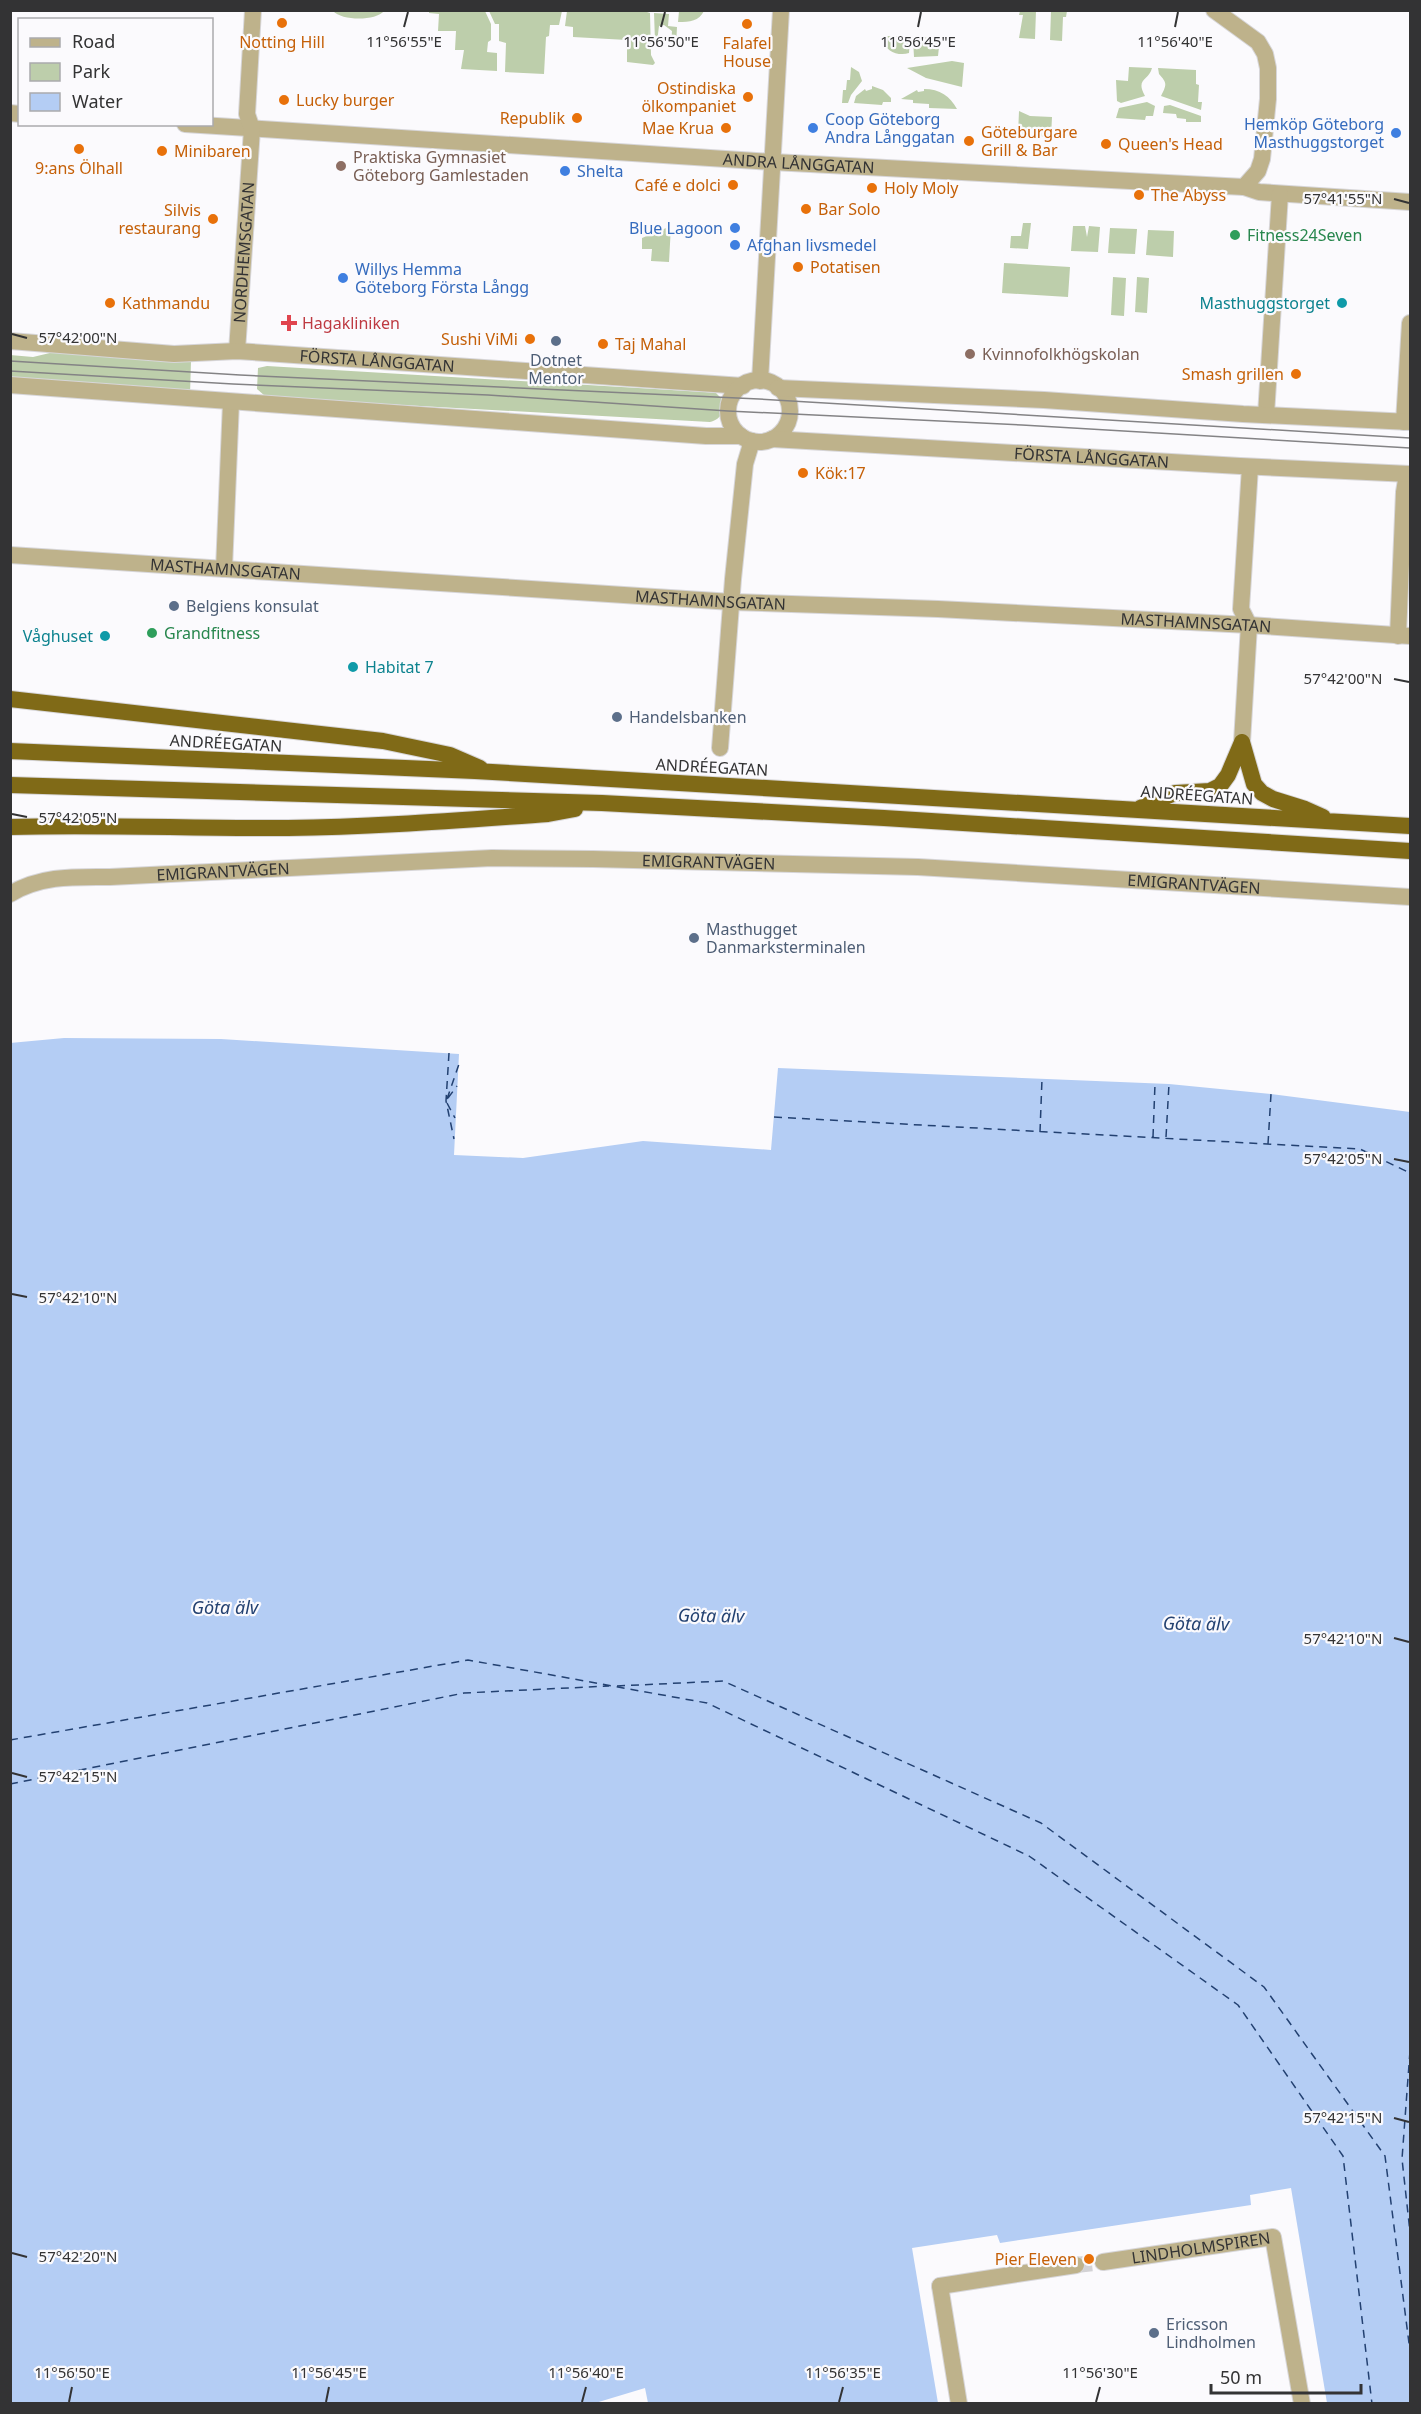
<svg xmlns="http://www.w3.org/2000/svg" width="1421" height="2414" viewBox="0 0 1421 2414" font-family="'Noto Sans',sans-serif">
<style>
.green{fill:#bdceab}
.water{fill:#b4cdf4}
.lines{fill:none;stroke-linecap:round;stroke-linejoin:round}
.ferry{stroke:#234171;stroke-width:1.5;stroke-dasharray:8 6;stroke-linecap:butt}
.pedestrian-tunnel{stroke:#d3d2d5;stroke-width:16;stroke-dasharray:16 8;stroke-linecap:butt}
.pedestrian-casing{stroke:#d7d6d9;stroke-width:18}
.minor-casing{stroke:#d7d6d9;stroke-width:18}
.tertiary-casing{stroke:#d7d6d9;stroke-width:18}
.trunk-casing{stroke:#d7d6d9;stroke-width:18}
.pedestrian{stroke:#beb28b;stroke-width:16}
.minor{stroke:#beb28b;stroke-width:16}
.tertiary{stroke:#beb28b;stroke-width:16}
.trunk{stroke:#806a17;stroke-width:16}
.tram{stroke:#848385;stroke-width:1.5}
.ticks{fill:none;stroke:#333334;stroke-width:2}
.food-dot{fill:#e8710a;stroke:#fbfafd;stroke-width:2}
.shop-dot{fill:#3f7fe0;stroke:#fbfafd;stroke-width:2}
.education-dot{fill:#8d6e63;stroke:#fbfafd;stroke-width:2}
.leisure-dot{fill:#2e9e5b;stroke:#fbfafd;stroke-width:2}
.culture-dot{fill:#0f9aa8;stroke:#fbfafd;stroke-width:2}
.health-dot{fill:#e0444e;stroke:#fbfafd;stroke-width:2}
.service-dot{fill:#5c6f8a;stroke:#fbfafd;stroke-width:2}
.labels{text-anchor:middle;stroke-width:4.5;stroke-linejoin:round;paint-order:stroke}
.food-label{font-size:16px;fill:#c56008;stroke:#fbfafd;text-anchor:start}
.shop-label{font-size:16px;fill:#366cbe;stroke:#fbfafd;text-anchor:start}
.education-label{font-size:16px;fill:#785e54;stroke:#fbfafd;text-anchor:start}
.street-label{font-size:16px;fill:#333334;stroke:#fbfafd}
.leisure-label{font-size:16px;fill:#27864d;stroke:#fbfafd;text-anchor:start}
.culture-label{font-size:16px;fill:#0d838f;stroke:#fbfafd;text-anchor:end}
.health-label{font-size:16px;fill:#be3a42;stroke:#fbfafd;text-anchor:start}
.service-label{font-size:16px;fill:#4e5e75;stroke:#fbfafd;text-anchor:start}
.water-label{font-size:18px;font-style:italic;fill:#234171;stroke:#fbfafd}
.ticks-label{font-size:15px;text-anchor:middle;fill:#333334;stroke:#fbfafd;stroke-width:4.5;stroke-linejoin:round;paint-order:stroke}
</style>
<rect width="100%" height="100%" fill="#fbfafd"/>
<path class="green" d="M641,10L650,13L651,55L655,63L653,65L627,62V40L573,37V27L565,26L567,11Z
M333,11V10L384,11C376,21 342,21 333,11Z
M429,11H485L491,24V40L488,42L487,52L497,53V71L461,69L464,50H455L456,31H438L439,14L429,13Z
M489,11H562L559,25H550L549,36L546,37L544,74L505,72L506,43L499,41V24H495Z
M679,11V10L704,11C699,21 690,22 678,22Z
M1020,11H1036L1035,39L1019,38L1023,15H1019Z
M1051,11H1067L1066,17H1063L1062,41L1050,40Z
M654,13L669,14L668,26L677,27L676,46L671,45L672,31L664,25L659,26L657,42L655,41Z
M884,36H907L910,39L909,53C898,57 881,50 884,36Z
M915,37L940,38L938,56L914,57L913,39Z
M952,61L964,63L962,87L926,78L907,68Z
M851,67L859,72L862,81L851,95L848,103H842L843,90H846L847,80H850Z
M1129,67L1152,68C1149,81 1135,78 1145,96L1121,103L1117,101L1116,80L1128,81Z
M1158,68L1196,70V84L1199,85L1198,102H1202L1201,110L1161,96C1167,84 1167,83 1159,74Z
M872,86L883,90L891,98V102H883L882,105L854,103L856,96L865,89L866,91L872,89Z
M924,89C940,89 950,96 957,109L929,108V104L913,103V100L901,99L917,90L918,92L924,91Z
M1147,102L1155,106L1153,116H1146L1145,120L1116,118L1119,108Z
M1170,105L1201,116V122H1186V119L1177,118L1176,114L1163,113L1164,106Z
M1019,111L1030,116L1052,117L1051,137L1018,135Z
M1023,223H1031L1028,249L1010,248L1011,236H1021Z
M671,226L669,262L651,261L652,249H642V238Z
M1073,226H1085L1087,237L1089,226L1100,227L1098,252L1071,251Z
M1110,228L1137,229L1135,254L1108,253Z
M1148,230L1174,231L1173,257L1146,255Z
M1004,263L1070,267L1068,297L1002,293Z
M1113,277L1126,278L1124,316L1111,315Z
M1137,277L1149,278L1147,313L1135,312Z
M54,352L191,361L190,395L11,378L10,355L33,357Z
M267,366L705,392L716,393L722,399C722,413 723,418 710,422L276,398L265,396L257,389L258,368Z"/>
<path class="water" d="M64,1038L221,1039L459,1054L454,1155L523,1158L643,1141L771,1150L778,1068L1169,1084L1271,1094L1410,1112V2403H1327L1291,2188L1250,2195L1251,2205L1000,2243L997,2235L912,2248L938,2403H648L645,2388L592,2404L11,2403L10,1043Z"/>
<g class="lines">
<path class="ferry" d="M449,1053L446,1101L454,1139
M448,1098L457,1086
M447,1099L459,1064
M447,1103L455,1118
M774,1117L1360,1149L1410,1173
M1040,1132L1042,1079
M1153,1137L1155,1084
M1166,1137L1169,1084
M1268,1144L1271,1094
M617,1686L723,1681L1041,1823L1264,1987L1385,2156L1410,2351
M10,1740L468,1660L707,1703L1029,1856L1238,2005L1343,2156L1372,2404
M10,1784L464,1693L609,1686
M1410,2051L1402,2159L1410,2232"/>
<path class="pedestrian-tunnel" d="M1076,2265L1103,2262"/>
<defs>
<g id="pedestrian">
<path id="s1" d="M1103,2262L1273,2237L1302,2404"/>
<path d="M940,2286L1076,2265"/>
</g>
<g id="minor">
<path d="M1214,10L1258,42L1265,54L1268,68V99L1262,159L1258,171L1244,187"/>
<path d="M10,113L20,114"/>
<path id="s2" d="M185,124L773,162L1244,187L1259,192L1410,202"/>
<path id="s3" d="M237,351L252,129L247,114L253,10"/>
<path d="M760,381L781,10"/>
<path d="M1266,415L1280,194"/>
<path d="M1404,422L1410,323"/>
<path id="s4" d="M10,555L732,602L938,609L1249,625L1410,636"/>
<path d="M224,569L231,402"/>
<path d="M1398,636L1404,492L1407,474"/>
<path d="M1242,742L1249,625L1241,609L1250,467"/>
<path d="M720,748L733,579L745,464L752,441"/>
<path d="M940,2286L959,2404"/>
</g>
<g id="tertiary">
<path id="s5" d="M10,341L174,354L237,351L743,386"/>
<circle cx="759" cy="411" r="31"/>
<path d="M10,385L706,436H741"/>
<path d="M778,388L1044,400L1243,414L1410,422"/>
<path id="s6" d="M772,439L1240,466L1410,474"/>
<path id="s7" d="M10,894C42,875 75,877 110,877L492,858L593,859L918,867L1410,897"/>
</g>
<path id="trunk" d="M10,699L383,741L450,755L480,768
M1242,742L1254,784L1262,793L1273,799L1305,809L1323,817
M10,751L475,771L1410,826
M10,785L602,803L884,818L1410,851
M1140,808L1175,793L1210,791L1220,786L1228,775L1242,742
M10,827C103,824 196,829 288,828C375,827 461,820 548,814L575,809"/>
</defs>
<use href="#pedestrian" class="pedestrian-casing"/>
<use href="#minor" class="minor-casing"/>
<use href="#tertiary" class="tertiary-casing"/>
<use href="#trunk" class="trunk-casing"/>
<use href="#pedestrian" class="pedestrian"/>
<use href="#minor" class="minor"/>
<use href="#tertiary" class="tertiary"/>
<use href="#trunk" class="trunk"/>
<path class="tram" d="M10,361L240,375L759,399L1410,438
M10,371L233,384L488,395L728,411L1022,425L1410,448"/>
</g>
<path class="ticks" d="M404,27L408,12M661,27L665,12M918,27L921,12M1175,27L1178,12M1394,199L1409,203M12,334L27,338M1394,679L1409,682M12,814L27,817M1394,1159L1409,1162M12,1294L27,1297M1394,1638L1409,1642M12,1773L27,1777M1394,2118L1409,2122M12,2253L27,2257M69,2402L72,2387M326,2402L329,2387M582,2402L586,2387M839,2402L843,2387M1096,2402L1100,2387"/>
<g class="food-dot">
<circle cx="282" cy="23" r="6"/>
<circle cx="747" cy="24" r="6"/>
<circle cx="748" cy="97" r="6"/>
<circle cx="284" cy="100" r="6"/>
<circle cx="577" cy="118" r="6"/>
<circle cx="726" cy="128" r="6"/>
<circle cx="969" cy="141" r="6"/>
<circle cx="1106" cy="144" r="6"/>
<circle cx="79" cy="149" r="6"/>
<circle cx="162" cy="151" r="6"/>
<circle cx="733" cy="185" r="6"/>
<circle cx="872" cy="188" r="6"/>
<circle cx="1139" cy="195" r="6"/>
<circle cx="806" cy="209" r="6"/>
<circle cx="213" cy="219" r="6"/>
<circle cx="798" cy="267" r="6"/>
<circle cx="110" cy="303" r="6"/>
<circle cx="530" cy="339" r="6"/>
<circle cx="603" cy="344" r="6"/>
<circle cx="1296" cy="374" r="6"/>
<circle cx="803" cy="473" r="6"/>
<circle cx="1089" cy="2259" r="6"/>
</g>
<g class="shop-dot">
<circle cx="813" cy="128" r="6"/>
<circle cx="1396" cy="133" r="6"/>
<circle cx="565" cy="171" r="6"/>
<circle cx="735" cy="228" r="6"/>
<circle cx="735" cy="245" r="6"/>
<circle cx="343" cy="278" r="6"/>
</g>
<g class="education-dot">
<circle cx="341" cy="166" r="6"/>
<circle cx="970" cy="354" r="6"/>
</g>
<g class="leisure-dot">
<circle cx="1235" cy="235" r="6"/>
<circle cx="152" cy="633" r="6"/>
</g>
<g class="culture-dot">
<circle cx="1342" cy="303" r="6"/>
<circle cx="105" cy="636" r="6"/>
<circle cx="353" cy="667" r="6"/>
</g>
<path class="health-dot" d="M286 314h6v6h6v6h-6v6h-6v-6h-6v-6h6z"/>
<g class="service-dot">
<circle cx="556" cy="341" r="6"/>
<circle cx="174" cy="606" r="6"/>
<circle cx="617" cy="717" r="6"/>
<circle cx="694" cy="938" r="6"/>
<circle cx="1154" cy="2333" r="6"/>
</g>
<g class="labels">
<g class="food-label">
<text x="282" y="48" text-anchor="middle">Notting Hill</text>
<text x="747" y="49" text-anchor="middle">Falafel<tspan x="747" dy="18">House</tspan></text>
<text x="736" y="94" text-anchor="end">Ostindiska<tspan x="736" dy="18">ölkompaniet</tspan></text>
<text x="296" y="106">Lucky burger</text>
<text x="565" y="124" text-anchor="end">Republik</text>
<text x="714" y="134" text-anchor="end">Mae Krua</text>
<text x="981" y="138">Göteburgare<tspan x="981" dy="18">Grill &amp; Bar</tspan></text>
<text x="1118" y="150">Queen's Head</text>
<text x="174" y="157">Minibaren</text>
<text x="79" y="174" text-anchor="middle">9:ans Ölhall</text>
<text x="721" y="191" text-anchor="end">Café e dolci</text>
<text x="884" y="194">Holy Moly</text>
<text x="1151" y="201">The Abyss</text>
<text x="818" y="215">Bar Solo</text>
<text x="201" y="216" text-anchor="end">Silvis<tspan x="201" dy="18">restaurang</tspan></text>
<text x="810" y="273">Potatisen</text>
<text x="122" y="309">Kathmandu</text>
<text x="518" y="345" text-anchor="end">Sushi ViMi</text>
<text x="615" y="350">Taj Mahal</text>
<text x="1284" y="380" text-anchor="end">Smash grillen</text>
<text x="815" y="479">Kök:17</text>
<text x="1077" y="2265" text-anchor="end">Pier Eleven</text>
</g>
<g class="shop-label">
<text x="825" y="125">Coop Göteborg<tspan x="825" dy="18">Andra Långgatan</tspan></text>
<text x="1384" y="130" text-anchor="end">Hemköp Göteborg<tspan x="1384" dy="18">Masthuggstorget</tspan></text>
<text x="577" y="177">Shelta</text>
<text x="723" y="234" text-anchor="end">Blue Lagoon</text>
<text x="747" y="251">Afghan livsmedel</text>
<text x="355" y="275">Willys Hemma<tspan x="355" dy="18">Göteborg Första Långg</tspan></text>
</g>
<g class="education-label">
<text x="353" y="163">Praktiska Gymnasiet<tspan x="353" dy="18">Göteborg Gamlestaden</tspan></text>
<text x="982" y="360">Kvinnofolkhögskolan</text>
</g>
<g class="street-label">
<text dy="6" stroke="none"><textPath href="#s2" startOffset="615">ANDRA LÅNGGATAN</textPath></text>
<text dy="6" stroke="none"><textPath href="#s3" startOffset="99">NORDHEMSGATAN</textPath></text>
<text dy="6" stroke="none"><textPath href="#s5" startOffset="368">FÖRSTA LÅNGGATAN</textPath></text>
<text dy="6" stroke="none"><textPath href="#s6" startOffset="320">FÖRSTA LÅNGGATAN</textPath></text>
<text dy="6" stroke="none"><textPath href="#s4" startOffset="216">MASTHAMNSGATAN</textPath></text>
<text dy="6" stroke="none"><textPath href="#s4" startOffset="702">MASTHAMNSGATAN</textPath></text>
<text dy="6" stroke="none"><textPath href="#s4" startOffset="1188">MASTHAMNSGATAN</textPath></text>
<text transform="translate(226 743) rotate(3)" y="6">ANDRÉEGATAN</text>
<text transform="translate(712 767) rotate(3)" y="6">ANDRÉEGATAN</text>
<text transform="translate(1197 795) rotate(4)" y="6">ANDRÉEGATAN</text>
<text dy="6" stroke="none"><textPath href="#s7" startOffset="702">EMIGRANTVÄGEN</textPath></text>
<text dy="6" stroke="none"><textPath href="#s7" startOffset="216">EMIGRANTVÄGEN</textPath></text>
<text dy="6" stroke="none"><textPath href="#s7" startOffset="1188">EMIGRANTVÄGEN</textPath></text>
<text dy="6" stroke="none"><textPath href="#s1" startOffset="99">LINDHOLMSPIREN</textPath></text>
</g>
<g class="leisure-label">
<text x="1247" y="241">Fitness24Seven</text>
<text x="164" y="639">Grandfitness</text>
</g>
<g class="culture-label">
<text x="1330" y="309">Masthuggstorget</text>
<text x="93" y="642">Våghuset</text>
<text x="365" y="673" text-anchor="start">Habitat 7</text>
</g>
<g class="health-label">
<text x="302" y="329">Hagakliniken</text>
</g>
<g class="service-label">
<text x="556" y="366" text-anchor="middle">Dotnet<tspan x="556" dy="18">Mentor</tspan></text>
<text x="186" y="612">Belgiens konsulat</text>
<text x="629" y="723">Handelsbanken</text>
<text x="706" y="935">Masthugget<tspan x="706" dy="18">Danmarksterminalen</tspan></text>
<text x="1166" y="2330">Ericsson<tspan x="1166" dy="18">Lindholmen</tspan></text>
</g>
<g class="water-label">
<text x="225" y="1614">Göta älv</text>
<text transform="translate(711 1616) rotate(1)" y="6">Göta älv</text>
<text transform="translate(1196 1624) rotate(1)" y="6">Göta älv</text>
</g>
</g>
<g class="ticks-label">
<text x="404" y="47">11°56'55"E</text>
<text x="661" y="47">11°56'50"E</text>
<text x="918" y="47">11°56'45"E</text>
<text x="1175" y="47">11°56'40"E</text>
<text x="1343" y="204">57°41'55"N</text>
<text x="78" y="343">57°42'00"N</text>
<text x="1343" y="684">57°42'00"N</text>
<text x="78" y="823">57°42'05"N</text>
<text x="1343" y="1164">57°42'05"N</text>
<text x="78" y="1303">57°42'10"N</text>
<text x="1343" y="1644">57°42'10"N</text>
<text x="78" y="1782">57°42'15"N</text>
<text x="1343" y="2123">57°42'15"N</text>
<text x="78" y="2262">57°42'20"N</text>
<text x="72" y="2378">11°56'50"E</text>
<text x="329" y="2378">11°56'45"E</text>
<text x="586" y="2378">11°56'40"E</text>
<text x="843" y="2378">11°56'35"E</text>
<text x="1100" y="2378">11°56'30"E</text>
</g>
<rect width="1421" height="2414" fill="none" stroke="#333334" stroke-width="24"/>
<rect x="18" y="18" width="195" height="108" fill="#fbfafd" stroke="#abaaad" stroke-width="1.5"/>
<rect x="30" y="38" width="30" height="9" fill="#beb28b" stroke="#abaaad" stroke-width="1.5"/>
<text x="72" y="48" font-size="18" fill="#333334">Road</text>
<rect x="30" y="63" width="30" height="18" fill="#bdceab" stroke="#abaaad" stroke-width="1.5"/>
<text x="72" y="78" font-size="18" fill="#333334">Park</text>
<rect x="30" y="93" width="30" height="18" fill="#b4cdf4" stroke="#abaaad" stroke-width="1.5"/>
<text x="72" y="108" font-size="18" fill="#333334">Water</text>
<path d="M1211 2384v9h150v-9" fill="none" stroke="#333334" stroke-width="3"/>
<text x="1220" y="2384" font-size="18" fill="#333334" stroke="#fbfafd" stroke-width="4.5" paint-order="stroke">50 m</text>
</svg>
